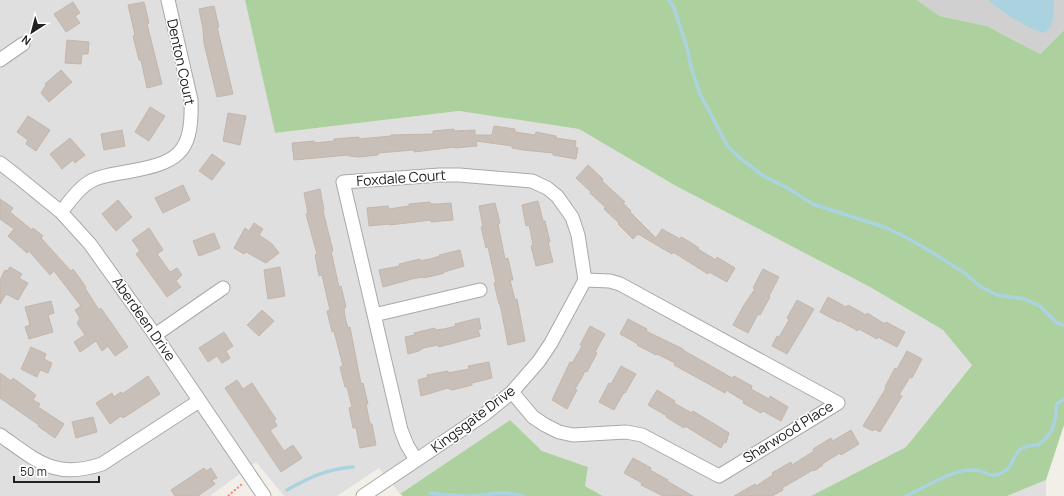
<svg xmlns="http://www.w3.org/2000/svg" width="1064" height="496" viewBox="0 0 1064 496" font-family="Manrope,sans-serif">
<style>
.residential{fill:#e0dfdf}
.religious{fill:#d0d0d0}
.forest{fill:#add19e}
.water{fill:#aad3df}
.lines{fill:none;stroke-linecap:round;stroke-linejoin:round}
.stream{stroke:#aad3df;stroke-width:3.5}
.building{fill:#c7bfb8;stroke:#c4b6ab}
.street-casing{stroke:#a9a9a9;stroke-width:15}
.path{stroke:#fa8072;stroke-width:2;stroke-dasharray:2 2;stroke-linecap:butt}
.street{stroke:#fff;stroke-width:13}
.labels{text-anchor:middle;stroke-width:3;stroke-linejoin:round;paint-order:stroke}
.street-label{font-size:14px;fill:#222;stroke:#fff}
</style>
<rect width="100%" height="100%" fill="#f2efe9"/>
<path class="residential" d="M0,0H245L275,133L459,111L579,129L676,186L870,287L943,330L972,364L906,447L811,496H603L585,486L588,467L542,451L510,420L400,494L379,468L337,496H284L256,462L210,496H0Z
M1046,480V496H1007Z"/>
<path class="religious" d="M917,0H1064V30L1040,54L987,26L940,16Z"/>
<path class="forest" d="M245,0H917L940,16L987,26L1040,54L1064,30V425L1046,480L1007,496H811L906,447L972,365L943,330L870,287L676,186L579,129L459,111L275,133Z
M510,420L542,451L588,467L585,486L603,496H403L400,494Z"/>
<path class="water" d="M988,0H1054C1053,12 1056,28 1043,33C1025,27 1003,13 988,0Z"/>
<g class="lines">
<path class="stream" d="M669,0L674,8L687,48L691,67L700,94L728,147L740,158L762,175L787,188L813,204L887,228L913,241L962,271L981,287L997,295L1024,299L1040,306L1057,323L1064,325
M287,490C310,477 327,469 353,467
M430,493C443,494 457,496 470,496C489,495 504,490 523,496
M906,496C924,488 950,471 969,470C973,470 978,470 981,471C988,474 991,477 999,474C1019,468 1007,445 1038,445C1056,431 1054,425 1057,404L1064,399"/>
</g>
<path class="building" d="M73,2L80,13L75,16L80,23L66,32L54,14Z
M144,2L149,23L147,24L162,84L147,88L141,60H139L133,36L135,35L128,5Z
M214,6L219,27H217L233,94L217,97L204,43L203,29L199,9Z
M67,40L89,42L88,54H82L81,64L65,63Z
M61,70L72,82L49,102L41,93L46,85L45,84Z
M150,107L165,116L149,141L135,132Z
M228,113L246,116L240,145L223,141Z
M28,116L50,130L36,151L26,144L28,140L17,132Z
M494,126L515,129V132L535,135L536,132L556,136V138L576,141L575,147L578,148L576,159L553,155V153L523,150L512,148V146L476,141L477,146L455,148V147L414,152V150L378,153V155L359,157L349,156L348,155L294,160L292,143L314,141V143L334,141V139L359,137V139L391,136V135L433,134V131L454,129V131L475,130V135H492Z
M122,130L125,146L104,150L101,134Z
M70,138L85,155L75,163L73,160L62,169L50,154Z
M212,154L225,163L212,180L199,171Z
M588,165L603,179L602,181L625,202L623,203L631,211L630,212L656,238L662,229L680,239L681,237L690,242L699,248L698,249L716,260L717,257L735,268L727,282L709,272L708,274L673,252L672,254L638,234L633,239L618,224L619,223L604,209L605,207L590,193L591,192L576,178Z
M183,185L190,200L163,213L155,198Z
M320,189L324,210L323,211L333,251H331L339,287L341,286L346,307L344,308L345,317L348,328L350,327L361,384L363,383L368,404H366L370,424H372L376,445L360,448L356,428H353L349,408L352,407L347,387H345L340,367L343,366L334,331L332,332L327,311L330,310L322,275L319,276L315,255L317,254L306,214L308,213L304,193Z
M0,199L13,208L10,212L32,230L33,228L43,236L41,238L71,271L73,269L86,287L85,288L99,310L101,308L128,347L115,356L108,346L102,351L96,341L80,352L74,342L85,335L77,323L80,318L75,310L81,306L54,271L50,275L29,251L27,253L8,236L14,229L0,219Z
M118,200L132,217L116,231L102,214Z
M538,201L543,221H545L550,242H548L553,262L536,266L531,246L533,245L531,234L529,225L526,226L522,205Z
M430,202V204H439L451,203L453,220L431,222V220L390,225V224L369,226L367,208L388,206L389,209L409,206V204Z
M495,203L500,223L498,224L505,259L508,258L513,280H510L515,300L517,299L525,341L508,345L500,304H499L494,283H496L488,247L486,248L481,227H483L479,206Z
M254,223L263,229L259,235L272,244L279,253L266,263L246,252L244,254L234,248L245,228L249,231Z
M149,228L163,250L157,254L170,272L177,268L182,275L176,281L181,287L167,297L136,254L140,251L132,240Z
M214,233L220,248L199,256L193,241Z
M460,250L464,266L444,272V273L437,275L423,278V277L412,279L383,287L379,270L400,266L399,264L420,259V261L430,259L440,256L439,255Z
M10,267L22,274L19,278L28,283L18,300L6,294L0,304V280L5,270L7,271Z
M280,267L285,296L268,299L264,270Z
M763,269L779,277L769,296L770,297L760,315L758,314L748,333L733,325L744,305L755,289L753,288Z
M828,297L846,307L848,305L866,315L867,313L885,324L886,322L905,332L897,347L878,337L877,339L859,329L858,331L840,321L839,322L820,312Z
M797,300L814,309L787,354L772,346L777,336L779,337L789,320L787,318Z
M51,301L54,313L48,315L53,332L29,339L25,327L30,325L25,307Z
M262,310L274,321L259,336L247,325Z
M479,318L481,329L478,330L480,336L439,347L438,345L423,348L419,351L408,354L405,337L415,335L414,333L435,328V330L444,329L456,326L455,324Z
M628,319L647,329L646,331L683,349V350L732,378L734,376L752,386L751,389L769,399L770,396L788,407L781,421L763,411L761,413L743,403L744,401L726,390L725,393L674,365L675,363L657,354L656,355L637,345L638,344L620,334Z
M590,326L605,334L595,352L597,353L587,372L585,371L581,379L575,389L577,390L567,409L552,400L570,362L572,363L581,348L582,345H580Z
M224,332L233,346L226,351L230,358L222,363L217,356L208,362L199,348Z
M31,347L46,354L44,359L52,363L48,373L40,370L37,377L21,369Z
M907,351L922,359L912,378L910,377L899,395L902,396L880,432L874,429L873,431L863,426L886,388L885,387L895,368L897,369Z
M489,362L492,378L472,383V385L452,390L449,389L448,388L421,396L418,380L428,377L427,375L448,371V373L469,369L468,366Z
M621,366L636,374L625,393L624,392L614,410L599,402L609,383L611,384Z
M0,373L11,381L13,378L36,395L33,400L40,404L38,407L64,424L55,438L38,426L39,425L0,398Z
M148,376L160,394L123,418L121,416L110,424L96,403L112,393L114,397L121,392L122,394Z
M237,380L243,389L252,383L276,419L274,420L277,426L270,430L284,451L293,445L302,458L281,472L225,388Z
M657,390L675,401L674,403L692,413L693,411L729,433L726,443L724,442L721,448L685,426L684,428L666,417L667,416L648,405Z
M93,417L97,432L76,438L72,422Z
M851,430L859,444L841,455L840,453L822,464L823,465L814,471L813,470L782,488L783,490L772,496H734L755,484L756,486L773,475L772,473L791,462L792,465L814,451L813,449L831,438L833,441Z
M633,458L651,468L650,470L668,480L667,481L693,496H663L641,485L642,483L624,473Z
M204,468L206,471L211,468L217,478L212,480L215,484L198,496H175L171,490Z"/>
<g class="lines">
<defs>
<path id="street" d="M0,60L23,44
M0,163L18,177L61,212L90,244L155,335L264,496
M61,212C70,201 80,186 93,180C104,175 115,174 126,172C177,163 193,155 191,100L168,0
M374,315L480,290
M155,335L223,288
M512,392L533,417L545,425L559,432L573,435L626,432L642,435L719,476L838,403L620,284L610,281L585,280
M0,435C37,461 55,480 102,464L199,401
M416,460L407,445L401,430L343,182L440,175H459L532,181L547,188L557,196L572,217L578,235L585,280
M363,496L485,414L512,392L539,361L551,343L585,280"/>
</defs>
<use href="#street" class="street-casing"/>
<path class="path" d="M228,496L242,484"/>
<use href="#street" class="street"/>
</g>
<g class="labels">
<g class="street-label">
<text transform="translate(181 62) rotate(78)" y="5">Denton Court</text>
<text transform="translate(401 178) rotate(-4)" y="5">Foxdale Court</text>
<text transform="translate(144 319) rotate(55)" y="5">Aberdeen Drive</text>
<text transform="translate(473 419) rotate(-37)" y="5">Kingsgate Drive</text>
<text transform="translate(788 432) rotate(-32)" y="5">Sharwood Place</text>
</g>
</g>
<g transform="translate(32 32) rotate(216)" stroke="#ffffff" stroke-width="3" paint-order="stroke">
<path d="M0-3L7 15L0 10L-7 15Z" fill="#222222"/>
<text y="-6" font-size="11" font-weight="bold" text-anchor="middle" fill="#222222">N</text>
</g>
<path d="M14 476v6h85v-6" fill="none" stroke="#222222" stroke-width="2"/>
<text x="20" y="476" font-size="12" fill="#222222" stroke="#ffffff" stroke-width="3" paint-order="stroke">50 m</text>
</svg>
